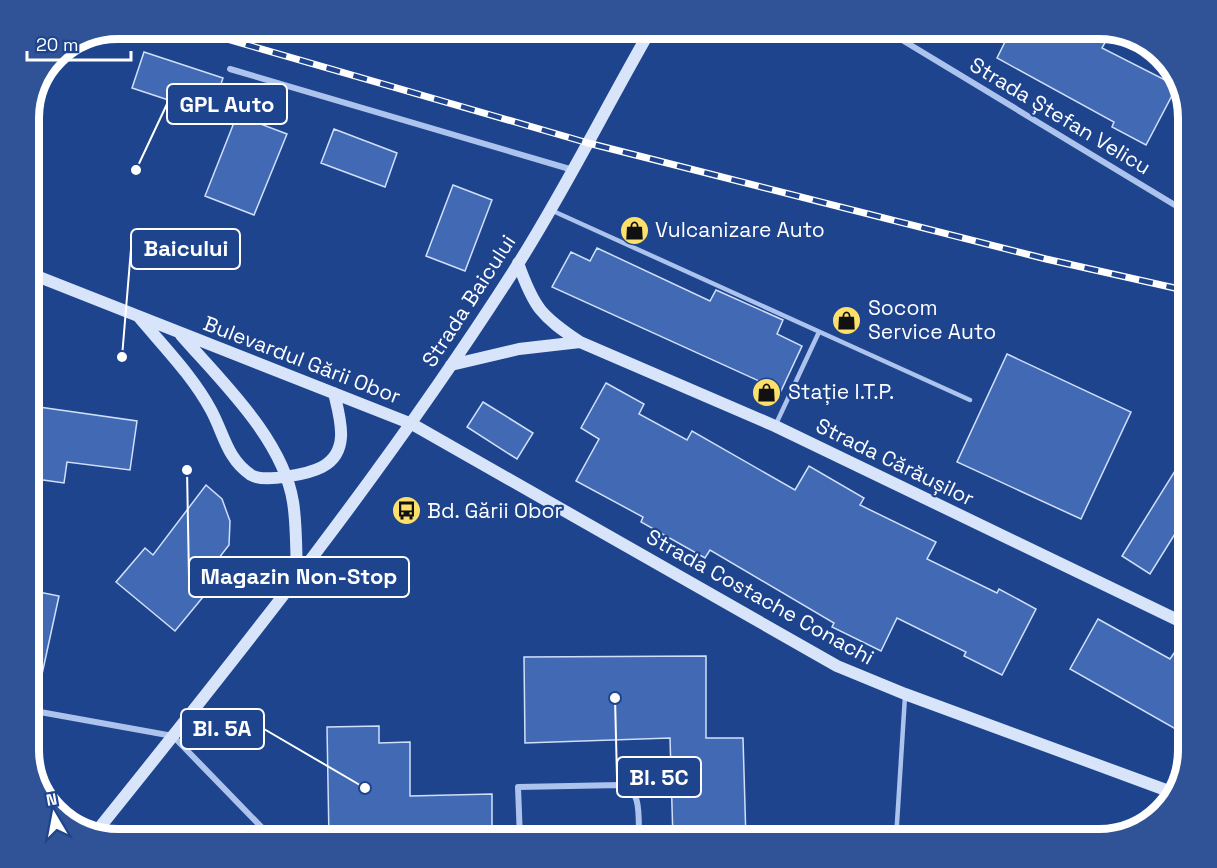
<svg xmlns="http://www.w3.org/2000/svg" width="1217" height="868" viewBox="0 0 1217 868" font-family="'Space Grotesk',sans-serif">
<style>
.building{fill:#426ab4;stroke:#d1e0f9;stroke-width:1.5}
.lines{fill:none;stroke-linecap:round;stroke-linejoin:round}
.lane{stroke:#acc3ed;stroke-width:4.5}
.street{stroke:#acc3ed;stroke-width:6}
.secondary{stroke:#d8e4fa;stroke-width:12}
.rail-casing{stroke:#fff;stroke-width:7}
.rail{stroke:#1e448e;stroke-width:4.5;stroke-dasharray:14;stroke-linecap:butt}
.labels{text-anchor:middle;stroke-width:4.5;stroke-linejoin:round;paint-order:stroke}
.street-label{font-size:21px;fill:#fff;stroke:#1e448e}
.poi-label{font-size:21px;fill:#fff;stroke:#1e448e;text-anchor:start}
.rim{fill:none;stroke:#fff;stroke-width:8}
.leader{fill:none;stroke:#fff;stroke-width:2}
.callout-dot{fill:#fff;stroke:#1e448e;stroke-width:2}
.callout{fill:#1e448e;stroke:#fff;stroke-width:2}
.callout-label{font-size:22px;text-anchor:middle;font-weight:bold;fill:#fff}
</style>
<rect width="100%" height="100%" fill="#1e448e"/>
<path class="building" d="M1012,28H1099L1111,32L1102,48L1177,86L1146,145L1112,127L1114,122L997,58Z
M144,52L223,78L211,114L132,88Z
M237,115L287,134L254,215L205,196Z
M334,129L397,153L385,187L321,163Z
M453,185L492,200L465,271L426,256Z
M597,248L710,301L716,290L783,320L777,334L802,346L781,391L552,287L571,252L590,261Z
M1007,354L1131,412L1081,519L957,462Z
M606,383L644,404L639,414L687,440L692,431L795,490L809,466L864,498L860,505L936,542L927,559L997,593L999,589L1036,609L1002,675L964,656L966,652L897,618L881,651L832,627L834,623L710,550L705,558L641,522L643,517L576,481L599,439L581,428Z
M483,402L533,433L517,459L467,427Z
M32,406L137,421L130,470L67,462L64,483L29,478V425Z
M1188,450V513L1150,574L1122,556Z
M206,485L222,499L230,521L229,545L195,589L203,597L175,631L116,582L145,548L153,555Z
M29,590L59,596L41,679L29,677Z
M1098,619L1170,659L1188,633V736L1070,669Z
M706,656V738H743L746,840H673L670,738L525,743L524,657Z
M379,726V743L410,742V796L492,794V839H329L327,727Z"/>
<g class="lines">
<path class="lane" d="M553,211L970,400
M776,424L819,332
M896,839L905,696"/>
<path class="street" d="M884,29L1188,213
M230,69L573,170
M29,710L173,736L273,839
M520,839L518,787L621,785C643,787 638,823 639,839"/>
<path class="secondary" d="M518,263C534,308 541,316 580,342L775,426L1188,625
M29,273L412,424L837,666L905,694L1174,793
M138,316C163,346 192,375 211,410C224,434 227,459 251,475C264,483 309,474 322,467C351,452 340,418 334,393
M181,335C221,381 283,439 293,502C297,527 296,555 297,580
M451,365L519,349L580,342
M96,832C244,648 391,464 518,264C566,188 606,107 651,29"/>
<defs>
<path id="rail" d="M192,29L588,143L1046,259L1188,291"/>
</defs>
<use href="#rail" class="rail-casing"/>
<use href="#rail" class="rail"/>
</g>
<defs>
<symbol id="shop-disc" viewBox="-11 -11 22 22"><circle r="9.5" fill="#fce06b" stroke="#1e448e"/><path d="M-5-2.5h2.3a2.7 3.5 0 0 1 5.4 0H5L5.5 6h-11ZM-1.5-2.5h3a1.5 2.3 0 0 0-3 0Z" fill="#111"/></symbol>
<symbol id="bus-disc" viewBox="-11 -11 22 22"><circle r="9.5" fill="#fce06b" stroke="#1e448e"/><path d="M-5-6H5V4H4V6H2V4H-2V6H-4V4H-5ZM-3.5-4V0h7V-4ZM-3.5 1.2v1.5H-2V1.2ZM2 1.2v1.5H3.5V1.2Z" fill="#111"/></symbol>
</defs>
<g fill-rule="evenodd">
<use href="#shop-disc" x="618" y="214" width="33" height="33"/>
<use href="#shop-disc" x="830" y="304" width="33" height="33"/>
<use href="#shop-disc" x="750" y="376" width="33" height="33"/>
<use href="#bus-disc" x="390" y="494" width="33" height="33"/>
</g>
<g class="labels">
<g class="street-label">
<text transform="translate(1060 116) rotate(31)" y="7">Strada Ștefan Velicu</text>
<text transform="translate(469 301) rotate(-57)" y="7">Strada Baicului</text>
<text transform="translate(302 360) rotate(21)" y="7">Bulevardul Gării Obor</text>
<text transform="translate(895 462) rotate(26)" y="7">Strada Cărăușilor</text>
<text transform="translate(760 597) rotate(29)" y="7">Strada Costache Conachi</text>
</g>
<g class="poi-label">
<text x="655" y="237">Vulcanizare Auto</text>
<text x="868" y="315">Socom<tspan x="868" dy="24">Service Auto</tspan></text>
<text x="788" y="399">Stație I.T.P.</text>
<text x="427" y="518">Bd. Gării Obor</text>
</g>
</g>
<path d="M0 0H1217V868H0ZM118 39H1099A79 79 0 0 1 1178 118V750A79 79 0 0 1 1099 829H118A79 79 0 0 1 39 750V118A79 79 0 0 1 118 39Z" fill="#305397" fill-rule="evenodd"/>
<path class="rim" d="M118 39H1099A79 79 0 0 1 1178 118V750A79 79 0 0 1 1099 829H118A79 79 0 0 1 39 750V118A79 79 0 0 1 118 39Z"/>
<path class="leader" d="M136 170L167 104M122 357L131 249M187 470L189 577M365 788L264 729M615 698L617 777"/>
<g class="callout-dot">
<circle cx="136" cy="170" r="6"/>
<circle cx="122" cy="357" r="6"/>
<circle cx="187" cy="470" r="6"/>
<circle cx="365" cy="788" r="6"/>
<circle cx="615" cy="698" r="6"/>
</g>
<g class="callout">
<rect x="167" y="84" width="120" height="40" rx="6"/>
<rect x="131" y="229" width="109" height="40" rx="6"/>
<rect x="189" y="557" width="220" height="40" rx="6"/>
<rect x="181" y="709" width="83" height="40" rx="6"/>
<rect x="617" y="757" width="84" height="40" rx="6"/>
</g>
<g class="callout-label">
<text x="227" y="112">GPL Auto</text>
<text x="186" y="256">Baicului</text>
<text x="299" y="584">Magazin Non-Stop</text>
<text x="222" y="736">Bl. 5A</text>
<text x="659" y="785">Bl. 5C</text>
</g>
<g transform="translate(54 814) rotate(350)" stroke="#1e448e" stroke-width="4.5" paint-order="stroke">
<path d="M0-4.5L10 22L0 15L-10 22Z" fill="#ffffff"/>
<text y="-9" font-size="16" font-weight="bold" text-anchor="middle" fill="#ffffff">N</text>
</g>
<path d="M27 51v9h104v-9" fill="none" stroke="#ffffff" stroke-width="3"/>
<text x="36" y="51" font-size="18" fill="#ffffff" stroke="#1e448e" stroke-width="4.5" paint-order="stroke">20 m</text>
</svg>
